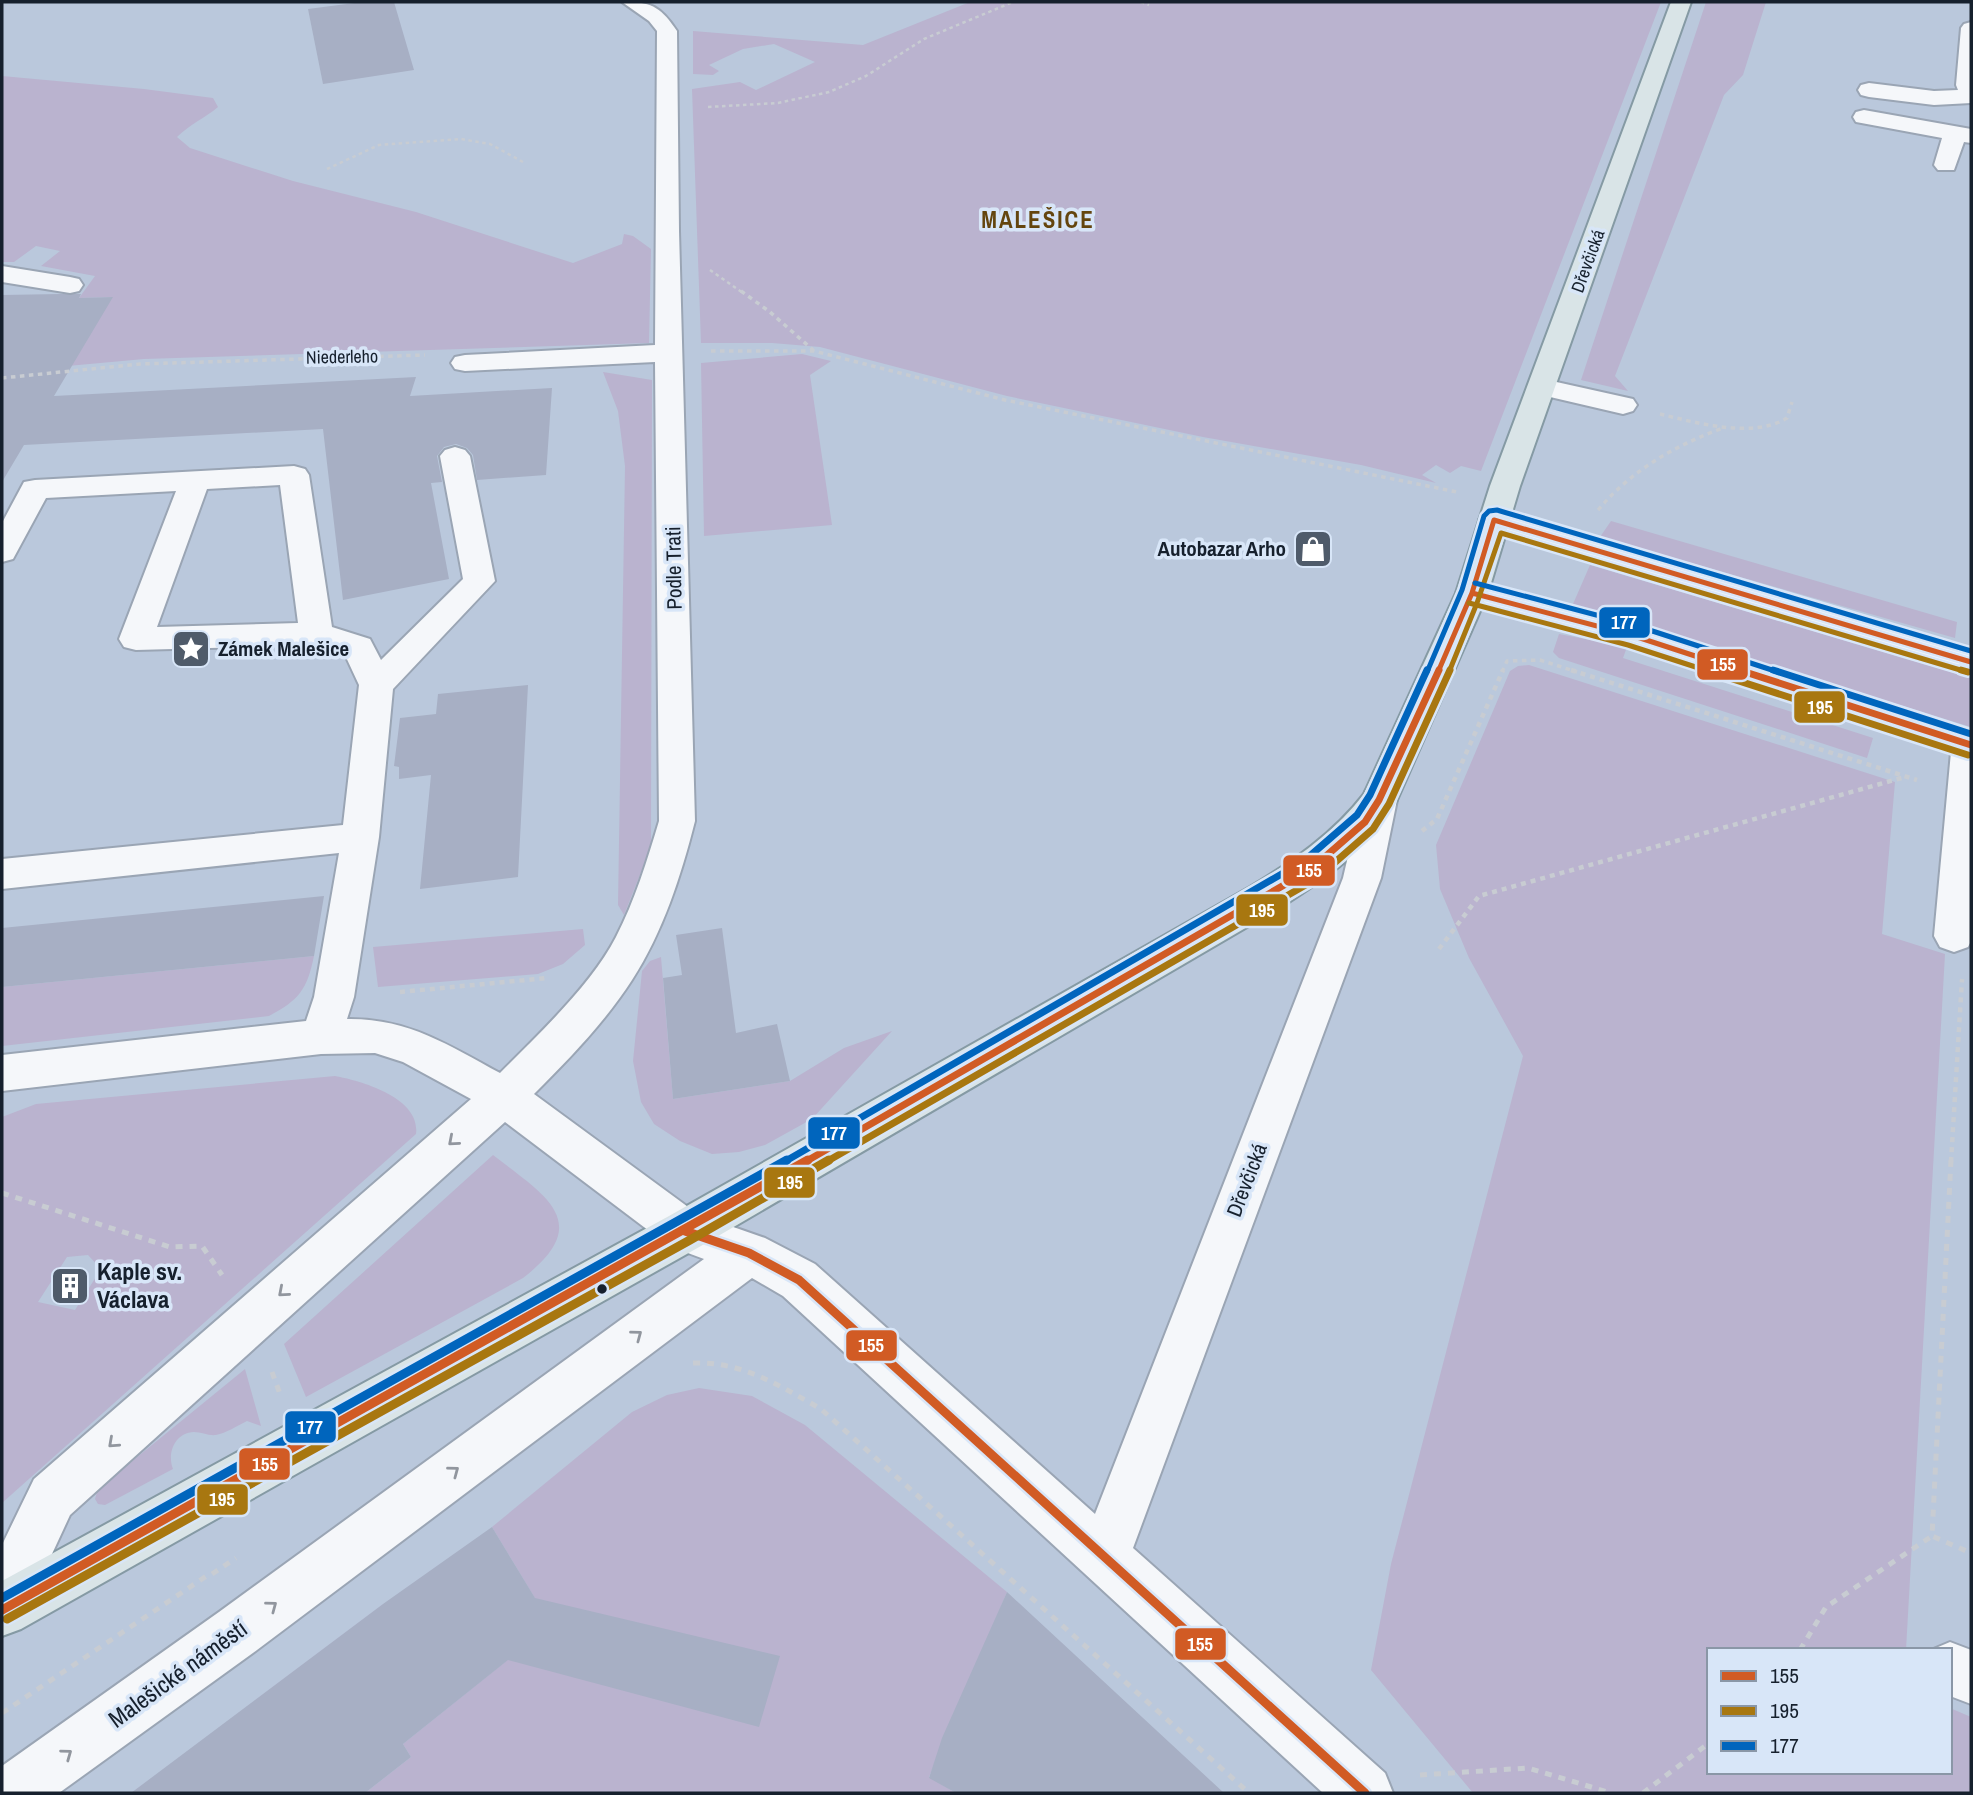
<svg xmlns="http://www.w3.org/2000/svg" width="1973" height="1795" viewBox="0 0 1973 1795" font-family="'Archivo Narrow',sans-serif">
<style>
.green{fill:#bab3cf;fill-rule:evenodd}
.building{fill:#a7afc4}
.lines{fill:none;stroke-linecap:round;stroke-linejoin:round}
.minor-casing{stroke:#9aa5b4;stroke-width:4}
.major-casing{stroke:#859aa4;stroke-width:4}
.path-far3{stroke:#c8ccd2;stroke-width:2.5;stroke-dasharray:3.5 3.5;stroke-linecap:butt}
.path-far2{stroke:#c8ccd2;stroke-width:3.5;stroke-dasharray:4.5 4.5;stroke-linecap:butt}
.path-far1{stroke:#c8ccd2;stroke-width:4.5;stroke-dasharray:5 5;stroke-linecap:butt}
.path{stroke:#c8ccd2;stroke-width:5;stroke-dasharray:7 7;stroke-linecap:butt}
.minor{fill:#f5f7fa;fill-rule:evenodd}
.major{fill:#d9e4e7;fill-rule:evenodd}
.bus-1-far2-casing{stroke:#d8e6f8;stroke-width:10}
.bus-1-far1-casing{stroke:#d8e6f8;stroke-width:12}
.bus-1-casing{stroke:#d8e6f8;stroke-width:14}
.bus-2-far2-casing{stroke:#d8e6f8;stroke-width:10}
.bus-2-far1-casing{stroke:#d8e6f8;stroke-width:12}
.bus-2-casing{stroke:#d8e6f8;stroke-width:14}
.bus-3-far2-casing{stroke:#d8e6f8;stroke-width:10}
.bus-3-far1-casing{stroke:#d8e6f8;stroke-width:12}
.bus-3-casing{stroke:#d8e6f8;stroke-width:14}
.bus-1-far2{stroke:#d15b24;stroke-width:5}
.bus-1-far1{stroke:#d15b24;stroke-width:7}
.bus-1{stroke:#d15b24;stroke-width:9}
.bus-2-far2{stroke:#a87710;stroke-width:5}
.bus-2-far1{stroke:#a87710;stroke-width:7}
.bus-2{stroke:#a87710;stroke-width:9}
.bus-3-far2{stroke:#0065bd;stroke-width:5}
.bus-3-far1{stroke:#0065bd;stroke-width:7}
.bus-3{stroke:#0065bd;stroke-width:9}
.oneway{stroke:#91969e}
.bus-dot{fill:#16202d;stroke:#d8e6f8;stroke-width:2.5}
.labels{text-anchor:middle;stroke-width:7;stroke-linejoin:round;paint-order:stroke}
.far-street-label{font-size:18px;fill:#16202d;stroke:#d8e6f8}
.poi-label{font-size:21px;font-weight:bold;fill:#16202d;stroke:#d8e6f8;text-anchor:end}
.street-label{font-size:21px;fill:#16202d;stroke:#d8e6f8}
.far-district-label{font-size:23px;font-weight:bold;letter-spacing:2px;fill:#64450e;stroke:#d8e6f8}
.near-poi-label{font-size:24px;font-weight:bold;fill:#16202d;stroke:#d8e6f8;text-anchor:start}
.near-street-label{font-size:24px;fill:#16202d;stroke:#d8e6f8}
.line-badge{stroke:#d8e6f8;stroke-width:2.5}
.badge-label{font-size:19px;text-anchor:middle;font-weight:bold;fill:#fff}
</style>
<rect width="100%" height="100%" fill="#bac8dc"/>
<path class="green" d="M970,2H1661L1481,471L1461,466L1450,473L1436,465L1422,475L1436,483L1361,465L1203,437L1007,396L820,347L772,343H701L692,89L740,82L756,90L815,62L774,44L743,49L709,65L719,71L713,75L693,74V31L863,45Z
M1706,2H1766L1743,75L1724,95L1615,376L1628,391L1581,380Z
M2,76L144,89L213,98L218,107C205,118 190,124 177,137L190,148L293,181L416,212L573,263L622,244L624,234L633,236L651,249L649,343L144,359L13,371L112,297L79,298L95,276L41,266L60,251L36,246L14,262H2Z
M802,354L831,361L810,375L832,525L704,536L701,363Z
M603,372L652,380L651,847L624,915L618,905L625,466L618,411Z
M1611,521L1957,622L1955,638L1600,537Z
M1590,565L1971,678V727L1573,604Z
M1559,634L1627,647L1623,658L1873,738L1867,758L1559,658L1553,652Z
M1529,665L1895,782L1882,934L1945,954L1906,1650H1709V1772H1950V1708L1971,1717V1793H1473L1371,1670L1391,1564L1523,1056L1469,958L1440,889L1436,845L1510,671L1518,666Z
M583,929L585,945L563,964L538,974L378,987L373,947Z
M314,956C307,990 299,1000 269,1016L2,1046V987Z
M661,957L673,1099L790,1081L844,1048L892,1031L812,1119L765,1145L739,1152L712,1154L680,1141L654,1124L641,1102L633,1061L642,971L650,961Z
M335,1076C362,1081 421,1098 416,1134L2,1503V1117L36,1104ZM88,1255L101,1269L75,1310L38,1302L67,1257Z
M493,1155C544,1195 596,1222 523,1278L306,1397L284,1344Z
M245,1369L261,1426L247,1421C237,1426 226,1433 216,1435C209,1436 201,1432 194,1432C174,1433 167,1454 173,1469L105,1505L98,1504L95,1499L98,1489Z
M699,1388L752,1396L805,1425L1007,1592L929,1777L956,1793H365L411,1757L403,1744L551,1625L492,1527L632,1412L667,1395Z"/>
<path class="building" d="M362,2H394L414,70L323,84L308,9Z
M61,294H81L79,298L113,297L54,396L416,377L410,396L552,388L546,475L477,480L473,455L467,448L456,444L444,447L437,456L442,482L431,483L449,579L343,600L323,429L24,445L2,482V295Z
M528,685L518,877L420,889L431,775L399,779V767L394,766L400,718L436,714L438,694Z
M324,896L314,956L2,987V928Z
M722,928L736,1033L777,1024L790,1081L673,1099L663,978L682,975L676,935Z
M492,1527L535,1598L780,1656L759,1727L508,1660L403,1744L411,1757L365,1793H131L383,1604Z
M1007,1592L1224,1793H956L929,1778L942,1738Z"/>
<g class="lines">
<defs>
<path id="minor" d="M622,2C651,1 661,7 677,31L679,231L695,821C681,876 663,932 632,980C605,1022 569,1059 534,1094L699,1215L765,1238L815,1264L1095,1514L1343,878L1361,800L1366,790L1379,786L1392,790L1397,800L1381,878L1133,1548L1385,1773L1393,1793H1323L783,1296L752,1278L257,1650L59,1793H2V1766L219,1612L704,1259L669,1246L505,1122L70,1515L21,1621L2,1628V1545L34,1479L471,1099L403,1062L375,1053L321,1054L2,1091V1055L306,1021L314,997L339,853L2,889V859L343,825L359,685L345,655L315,645L136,650L124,647L119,639L176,491L46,498L13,559L2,562V523L24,482L35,480L294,466L305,469L309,475L332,627L370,639L381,660L463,579L440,456L445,450L455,447L465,450L470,456L495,581L393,689L379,837L354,997L347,1019C408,1018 448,1045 500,1073C537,1036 592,984 616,937C635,900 647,861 659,821L655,362L465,371L455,369L451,363L455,357L465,355L655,345L657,31L649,21ZM280,485L298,623L157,627L207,489Z
M1971,22V103L1934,105L1869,97L1861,95L1858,90L1861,85L1869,83L1934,91L1958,90L1956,85L1961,28L1964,24Z
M1864,110L1971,129V143L1964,142L1954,170H1938L1934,165L1942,138L1856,122L1853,117L1856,112Z
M2,266L70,277L79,279L83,285L79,291L70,293L2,282Z
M1543,379L1633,399L1637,405L1633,411L1623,414L1533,393L1529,387L1533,381Z
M1494,510L1971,650V674L1483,527L1479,520L1483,513Z
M1472,582L1643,627L1971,732V941L1968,947L1954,952L1940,947L1934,936L1951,752L1622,644L1461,601L1456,593L1461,585Z
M1950,1642L1971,1650V1704L1950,1696V1650H1931Z"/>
<path id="major" d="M1671,2H1691L1520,486L1488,593L1397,800C1370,849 1324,880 1278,909L701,1246L21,1629L2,1636V1581L669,1216L1250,887C1293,861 1333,834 1364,794L1456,593L1490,486Z"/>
</defs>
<use href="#minor" class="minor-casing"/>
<use href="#major" class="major-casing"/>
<path class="path-far3" d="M1141,2L1149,5
M708,107L778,103L829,92L866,76L924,39L1013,2
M327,169L379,145L461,139L490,144L523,162
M710,270L743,293"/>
<path class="path-far2" d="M741,291L770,312L813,350
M711,351H814L1005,400L1457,492
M2,378L140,364L425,355
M1660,414C1697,423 1753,439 1787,418L1792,402
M1598,510C1632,470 1674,446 1723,428
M1502,672L1507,661L1540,660L1577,672"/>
<path class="path-far1" d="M1571,670L1917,780
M1422,831L1437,819L1503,670
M1439,949L1479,896L1905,777
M400,992L547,978
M1951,1162L1962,979"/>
<path class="path" d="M1951,1160L1932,1536L1971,1553
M2,1193L170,1247L202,1246L222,1275
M693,1363C742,1361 780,1386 821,1409L1249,1793
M272,1372L280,1394
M212,1574L236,1558
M1800,1650L1826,1607L1932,1536
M2,1713L211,1573
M1420,1775L1528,1768L1611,1793
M1643,1793L1709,1743"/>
<use href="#minor" class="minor"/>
<use href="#major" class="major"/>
<defs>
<path id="bus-1-far2" d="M1472,593L1631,635L1744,672
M1438,672L1472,593L1494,520L1971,662"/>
<path id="bus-1-far1" d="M1739,670L1971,745
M805,1162L1310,870L1365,822L1379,800L1439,670"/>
<path id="bus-1" d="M685,1231L749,1253L799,1280L1365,1793
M2,1610L808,1160"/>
<path id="bus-2-far2" d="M1469,603L1628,645L1711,672
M1449,672L1477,603L1501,533L1967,672"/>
<path id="bus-2-far1" d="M1705,670L1968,755
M1961,670L1968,672
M826,1162L1316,879L1373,829L1389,804L1450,670"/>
<path id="bus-2" d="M7,1619L690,1240L829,1160"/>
<path id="bus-3-far2" d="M1475,583L1634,625L1778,672
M1427,672L1462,590L1484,516L1489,511L1497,510L1971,651"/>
<path id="bus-3-far1" d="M1773,670L1971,734
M784,1162L1304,861L1357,815L1370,795L1427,670"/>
<path id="bus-3" d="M2,1598L787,1160"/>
</defs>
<use href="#bus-1-far2" class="bus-1-far2-casing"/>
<use href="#bus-1-far1" class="bus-1-far1-casing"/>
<use href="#bus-1" class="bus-1-casing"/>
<use href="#bus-2-far2" class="bus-2-far2-casing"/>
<use href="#bus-2-far1" class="bus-2-far1-casing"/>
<use href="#bus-2" class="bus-2-casing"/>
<use href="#bus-3-far2" class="bus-3-far2-casing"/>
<use href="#bus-3-far1" class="bus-3-far1-casing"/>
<use href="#bus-3" class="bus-3-casing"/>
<use href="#bus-1-far2" class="bus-1-far2"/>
<use href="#bus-1-far1" class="bus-1-far1"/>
<use href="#bus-1" class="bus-1"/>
<use href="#bus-2-far2" class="bus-2-far2"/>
<use href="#bus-2-far1" class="bus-2-far1"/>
<use href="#bus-2" class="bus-2"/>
<use href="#bus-3-far2" class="bus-3-far2"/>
<use href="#bus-3-far1" class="bus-3-far1"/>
<use href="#bus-3" class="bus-3"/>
</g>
<defs><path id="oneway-chevron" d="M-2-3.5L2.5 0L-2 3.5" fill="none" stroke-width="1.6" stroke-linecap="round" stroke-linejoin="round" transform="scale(1.75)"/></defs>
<g class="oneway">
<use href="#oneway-chevron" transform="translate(453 1141) rotate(139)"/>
<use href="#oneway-chevron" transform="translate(283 1292) rotate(139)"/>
<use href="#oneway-chevron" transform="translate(637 1335) rotate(-37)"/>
<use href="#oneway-chevron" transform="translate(113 1443) rotate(138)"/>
<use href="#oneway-chevron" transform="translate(454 1471) rotate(-37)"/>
<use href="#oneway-chevron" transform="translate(272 1606) rotate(-37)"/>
<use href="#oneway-chevron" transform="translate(67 1754) rotate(-36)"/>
</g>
<defs>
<symbol id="shop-square" viewBox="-11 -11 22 22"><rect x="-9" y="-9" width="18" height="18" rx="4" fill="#4f5b6a" stroke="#d8e6f8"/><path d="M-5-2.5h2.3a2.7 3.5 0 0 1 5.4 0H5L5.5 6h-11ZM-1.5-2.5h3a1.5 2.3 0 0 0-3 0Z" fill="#fff"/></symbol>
<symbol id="sight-square" viewBox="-11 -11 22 22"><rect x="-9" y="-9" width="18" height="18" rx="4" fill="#4f5b6a" stroke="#d8e6f8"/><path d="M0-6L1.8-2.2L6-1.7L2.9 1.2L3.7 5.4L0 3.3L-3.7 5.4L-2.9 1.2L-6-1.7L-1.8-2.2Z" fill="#fff"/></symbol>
<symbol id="building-square" viewBox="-11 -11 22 22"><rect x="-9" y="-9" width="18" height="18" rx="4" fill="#4f5b6a" stroke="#d8e6f8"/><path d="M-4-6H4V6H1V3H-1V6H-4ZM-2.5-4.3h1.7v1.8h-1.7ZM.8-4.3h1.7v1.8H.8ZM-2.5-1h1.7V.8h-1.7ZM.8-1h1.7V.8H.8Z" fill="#fff"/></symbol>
</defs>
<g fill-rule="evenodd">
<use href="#shop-square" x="1291" y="527" width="44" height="44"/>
<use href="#sight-square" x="169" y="627" width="44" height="44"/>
<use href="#building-square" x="48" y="1264" width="44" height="44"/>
</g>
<circle class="bus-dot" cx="602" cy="1289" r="6"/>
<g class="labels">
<g class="far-street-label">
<text transform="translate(1588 261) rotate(-70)" y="6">Dřevčická</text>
<text transform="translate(342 357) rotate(-1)" y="6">Niederleho</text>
</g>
<g class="poi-label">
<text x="1286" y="556">Autobazar Arho</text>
<text x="218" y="656" text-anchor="start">Zámek Malešice</text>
</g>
<g class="street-label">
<text transform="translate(674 568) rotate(-91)" y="7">Podle Trati</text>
<text transform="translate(1247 1180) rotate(-69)" y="7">Dřevčická</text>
</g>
<g class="far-district-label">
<text x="1038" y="228">MALEŠICE</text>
</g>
<g class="near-poi-label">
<text x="97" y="1280">Kaple sv.<tspan x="97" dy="28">Václava</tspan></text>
</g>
<g class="near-street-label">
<text transform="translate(178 1674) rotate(-36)" y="8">Malešické náměstí</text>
</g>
</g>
<g class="line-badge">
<rect x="1598" y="606" width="53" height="33" rx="7" fill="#0065bd"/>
<rect x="1696" y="648" width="53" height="33" rx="7" fill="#d15b24"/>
<rect x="1793" y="690" width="53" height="34" rx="7" fill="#a87710"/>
<rect x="1282" y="854" width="54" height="33" rx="7" fill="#d15b24"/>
<rect x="1235" y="893" width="54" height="34" rx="7" fill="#a87710"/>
<rect x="807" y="1116" width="54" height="34" rx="7" fill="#0065bd"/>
<rect x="763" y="1166" width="53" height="33" rx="7" fill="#a87710"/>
<rect x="845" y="1329" width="53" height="33" rx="7" fill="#d15b24"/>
<rect x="284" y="1410" width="53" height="34" rx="7" fill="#0065bd"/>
<rect x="238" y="1447" width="53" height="34" rx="7" fill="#d15b24"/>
<rect x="196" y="1483" width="53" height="33" rx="7" fill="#a87710"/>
<rect x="1174" y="1627" width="53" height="34" rx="7" fill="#d15b24"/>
</g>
<g class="badge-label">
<text x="1624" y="629">177</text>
<text x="1723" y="671">155</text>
<text x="1820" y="714">195</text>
<text x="1309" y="877">155</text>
<text x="1262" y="917">195</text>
<text x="834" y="1140">177</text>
<text x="790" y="1189">195</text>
<text x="871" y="1352">155</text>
<text x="310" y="1434">177</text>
<text x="265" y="1471">155</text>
<text x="222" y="1506">195</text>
<text x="1200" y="1651">155</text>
</g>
<rect width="1973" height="1795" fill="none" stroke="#16202d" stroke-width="7"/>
<rect x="1707" y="1648" width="245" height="126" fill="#d8e6f8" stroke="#8a97a7" stroke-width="2"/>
<rect x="1721" y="1671" width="35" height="10" fill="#d15b24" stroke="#8a97a7" stroke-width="2"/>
<text x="1770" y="1683" font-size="21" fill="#16202d">155</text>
<rect x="1721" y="1706" width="35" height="10" fill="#a87710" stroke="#8a97a7" stroke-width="2"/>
<text x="1770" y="1718" font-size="21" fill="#16202d">195</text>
<rect x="1721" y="1741" width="35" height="10" fill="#0065bd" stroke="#8a97a7" stroke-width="2"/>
<text x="1770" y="1753" font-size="21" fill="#16202d">177</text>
</svg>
